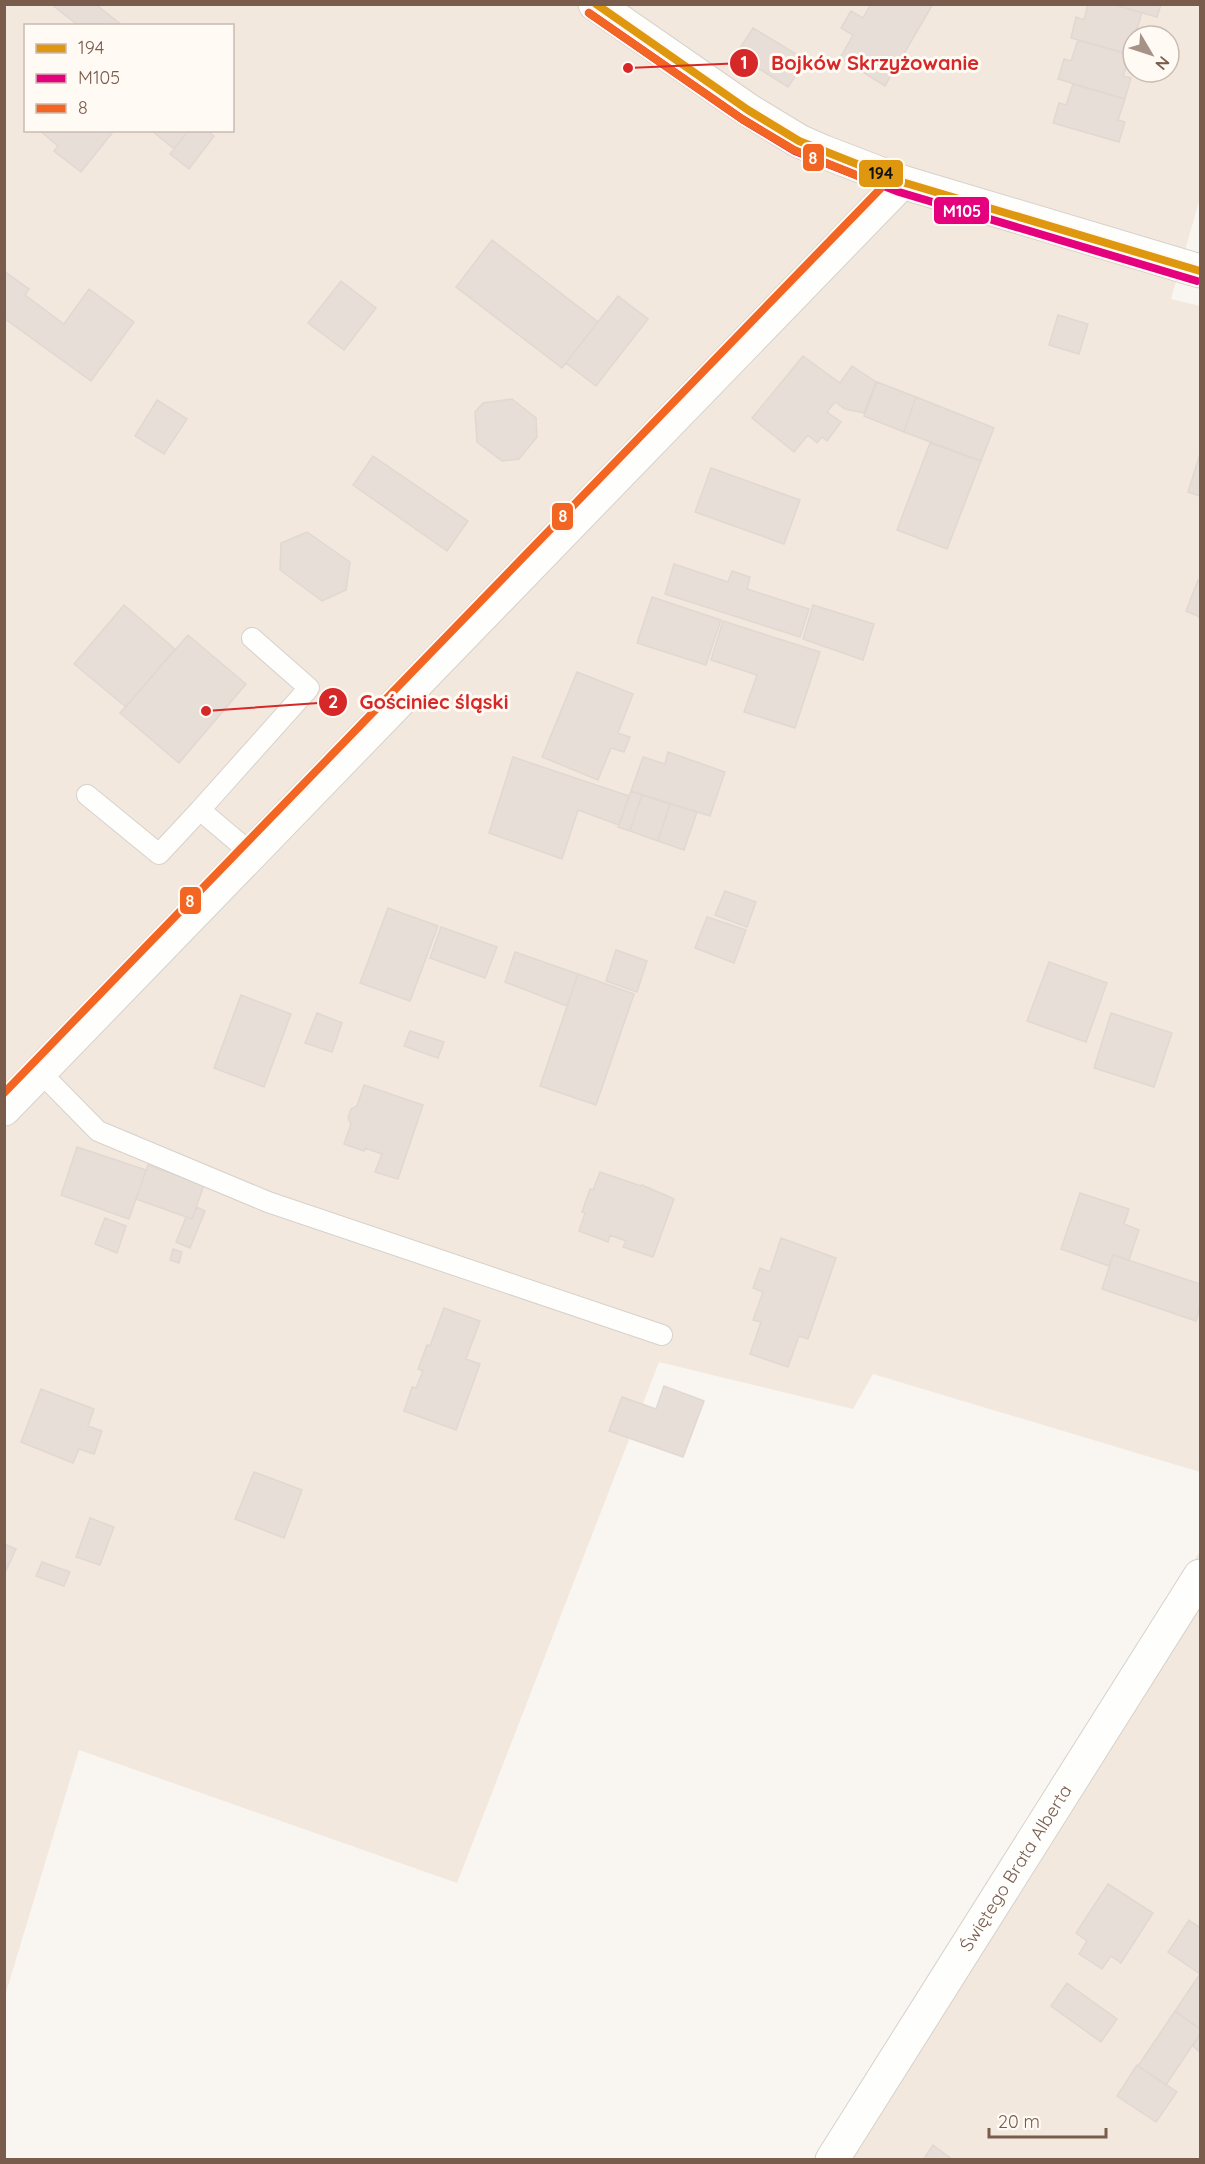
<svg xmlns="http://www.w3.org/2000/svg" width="1205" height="2164" viewBox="0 0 1205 2164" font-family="Quicksand,sans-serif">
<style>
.residential{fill:#f2e8de;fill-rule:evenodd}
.building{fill:#e6ded7;stroke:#e2d8d2;stroke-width:1.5}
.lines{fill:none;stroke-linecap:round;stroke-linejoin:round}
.service-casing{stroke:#d7d1cb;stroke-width:22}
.minor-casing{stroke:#d7d1cb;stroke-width:35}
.tertiary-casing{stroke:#d7d1cb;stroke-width:35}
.service{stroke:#fefefd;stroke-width:20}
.minor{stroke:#fefefd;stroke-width:33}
.tertiary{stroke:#fefefd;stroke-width:33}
.bus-1-casing{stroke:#fffaf3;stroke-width:12}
.bus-2-casing{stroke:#fffaf3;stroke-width:12}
.bus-3-casing{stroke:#fffaf3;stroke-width:12}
.bus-1{stroke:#de970f;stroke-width:8}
.bus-2{stroke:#e5007d;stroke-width:8}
.bus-3{stroke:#f26522;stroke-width:8}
.labels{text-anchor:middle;stroke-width:6;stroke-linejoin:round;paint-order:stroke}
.street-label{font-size:18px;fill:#7a5c4d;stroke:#fffaf3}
.leader{fill:none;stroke:#d62828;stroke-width:2}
.callout-dot{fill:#d62828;stroke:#fffaf3;stroke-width:2}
.mark-label{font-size:18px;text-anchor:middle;font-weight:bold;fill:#fff}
.callout-label{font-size:20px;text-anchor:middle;font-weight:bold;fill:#d62828;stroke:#fffaf3;stroke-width:6;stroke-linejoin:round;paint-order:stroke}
.line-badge{stroke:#fffaf3;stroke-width:2}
.badge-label{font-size:16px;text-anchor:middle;font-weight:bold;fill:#fff}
.pale-badge-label{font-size:16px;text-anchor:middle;font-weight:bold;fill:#111}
</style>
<rect width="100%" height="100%" fill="#f9f5f0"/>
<path class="residential" d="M5,5H1200V198L1171,299L1200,306V1472L873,1374L853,1409L659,1362L457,1883L79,1750L5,1996ZM26,26H232V130H26ZM1133,36H1169V72H1133Z
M1200,1551V2159L851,2160L1145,1648Z"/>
<path class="building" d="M51,4H95L123,26H79Z
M871,4H933L885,86L840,58L853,35L841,28L851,11L863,18Z
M1088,4H1112L1142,13L1135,35L1140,36H1133V55L1071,38L1076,17L1084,20Z
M1112,4H1161L1157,17Z
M753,28L806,60L788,87L736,54Z
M1078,40L1130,55L1123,76L1131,78L1125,99L1058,79L1064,59L1071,61Z
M1073,84L1125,99L1118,120L1125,122L1119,142L1053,123L1059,103L1066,105Z
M39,130H109L112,133L81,172L54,151L58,146Z
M151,130H189L174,149Z
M189,130H207L214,136L189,169L170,154Z
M492,240L598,322L562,368L456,287Z
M4,271L29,289L25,295L64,324L89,289L134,322L91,381L4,318Z
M341,281L376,308L344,350L308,323Z
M618,296L648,319L596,386L566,363Z
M1058,315L1088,324L1079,354L1049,345Z
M803,356L840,383L852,366L876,382L864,413L845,409L835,402L827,412L841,422L827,441L822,437L817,443L808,435L794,452L752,418Z
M877,382L916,397L904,432L864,416Z
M916,397L994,428L981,461L904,432Z
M512,399L536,418L537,437L519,459L502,461L477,442L475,412L483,403Z
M157,400L187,419L164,454L135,436Z
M930,443L981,461L947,549L897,530Z
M1200,454V496L1188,492Z
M373,456L468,521L447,551L353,485Z
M711,468L800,500L784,544L695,512Z
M307,532L350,562L346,590L322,601L280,570L281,543Z
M674,564L728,582L732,571L750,577L747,589L809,609L800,637L665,594Z
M1198,580L1200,581V617L1186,611Z
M652,597L721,620L706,665L637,643Z
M124,605L175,649L126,707L74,664Z
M813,605L874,624L863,660L803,639Z
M723,621L820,652L795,728L744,712L757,675L711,660Z
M188,635L246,684L179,763L120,713Z
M577,672L633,694L618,733L630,737L624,752L611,748L598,780L542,757Z
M668,752L725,772L710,816L631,791L643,757L665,764Z
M513,757L629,796L619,825L578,810L562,859L489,833Z
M631,791L642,795L630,831L618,827Z
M642,795L670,804L658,841L630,831Z
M670,804L697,812L684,850L658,841Z
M725,891L756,902L747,927L715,915Z
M388,908L438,926L410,1001L360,983Z
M707,917L746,930L734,963L695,948Z
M441,927L497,947L485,978L430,958Z
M616,950L647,961L637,992L606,981Z
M515,952L578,974L567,1006L505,982Z
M1049,962L1107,983L1086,1042L1027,1021Z
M578,974L634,994L596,1105L540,1086Z
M241,995L291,1014L264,1087L214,1068Z
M317,1013L342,1023L332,1052L305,1043Z
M1111,1013L1172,1033L1154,1087L1094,1068Z
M410,1031L444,1042L438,1058L404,1046Z
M364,1085L423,1105L398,1179L375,1172L382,1154L365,1148L364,1151L344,1144L351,1124L348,1118L351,1109L357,1106Z
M77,1147L146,1170L129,1219L61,1195Z
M148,1165L204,1185L192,1219L136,1199Z
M600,1172L641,1186L642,1185L674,1199L653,1257L623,1247L626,1241L610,1235L608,1242L579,1231L585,1213L582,1212L590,1189L593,1190Z
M1080,1193L1129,1209L1124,1224L1139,1230L1129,1260L1113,1255L1109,1266L1061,1249Z
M197,1207L205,1211L190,1248L176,1242L186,1217L192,1219Z
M105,1218L126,1226L117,1253L95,1244Z
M781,1238L836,1258L808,1339L799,1336L788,1367L750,1354L761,1322L753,1320L763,1292L753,1288L760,1268L770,1272Z
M173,1249L182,1252L179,1263L170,1260Z
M1113,1255L1200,1284V1307L1196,1321L1102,1289Z
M444,1308L480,1321L466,1359L480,1364L456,1430L404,1411L412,1387L416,1388L423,1371L418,1369L427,1345L430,1346Z
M664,1386L704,1401L683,1457L609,1431L622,1397L656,1409Z
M41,1389L94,1409L88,1426L102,1431L94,1454L79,1449L73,1463L21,1442Z
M254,1472L302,1490L284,1538L235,1519Z
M90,1518L114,1527L100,1565L76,1557Z
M4,1544L16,1549L4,1575Z
M42,1562L70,1572L64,1586L36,1576Z
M1108,1884L1153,1913L1121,1963L1111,1956L1102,1969L1079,1954L1087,1941L1076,1933Z
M1189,1920L1200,1928V2029L1175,2011L1200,1974L1168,1952Z
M1067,1983L1117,2019L1101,2042L1051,2006Z
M1175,2011L1200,2029V2034L1166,2085L1138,2066Z
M1200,2034V2052L1193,2046Z
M1137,2065L1177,2092L1156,2122L1117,2096Z
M933,2145L953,2160H923Z"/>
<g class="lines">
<defs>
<path id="service" d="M252,638L309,688L200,810L252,854
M87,795L159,854L200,810
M40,1072L98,1131L268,1202L662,1335"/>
<g id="minor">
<path id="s1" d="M832,2160L1200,1576"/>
</g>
<path id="tertiary" d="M595,4L748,110L799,141L824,152L902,182L1200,271
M4,1109L902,182"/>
</defs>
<use href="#service" class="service-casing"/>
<use href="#minor" class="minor-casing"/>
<use href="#tertiary" class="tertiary-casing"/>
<use href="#service" class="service"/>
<use href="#minor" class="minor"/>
<use href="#tertiary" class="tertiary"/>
<defs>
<path id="bus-1" d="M596,4L748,110L799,141L902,182L1200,271"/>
<path id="bus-2" d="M589,13L742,119L795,151L899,192L1197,281"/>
<path id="bus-3" d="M4,1093L883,186L794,150L742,119L589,13"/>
</defs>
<use href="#bus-1" class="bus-1-casing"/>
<use href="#bus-2" class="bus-2-casing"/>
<use href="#bus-3" class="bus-3-casing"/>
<use href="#bus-1" class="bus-1"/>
<use href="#bus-2" class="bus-2"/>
<use href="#bus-3" class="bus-3"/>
</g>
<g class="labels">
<g class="street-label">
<text dy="6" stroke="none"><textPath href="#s1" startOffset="345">Świętego Brata Alberta</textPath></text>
</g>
</g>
<path class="leader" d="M628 68L744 63M206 711L333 702"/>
<g class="callout-dot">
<circle cx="628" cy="68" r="6"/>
<circle cx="206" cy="711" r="6"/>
<circle cx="744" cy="63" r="15"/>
<circle cx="333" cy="702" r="15"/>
</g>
<g class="mark-label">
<text x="744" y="69">1</text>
<text x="333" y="708">2</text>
</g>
<g class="callout-label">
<text x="875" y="70">Bojków Skrzyżowanie</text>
<text x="434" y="709">Gościniec śląski</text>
</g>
<g class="line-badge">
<rect x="802" y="143" width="23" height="29" rx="6" fill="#f26522"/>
<rect x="858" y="159" width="46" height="29" rx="6" fill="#de970f"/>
<rect x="933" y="196" width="57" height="29" rx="6" fill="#e5007d"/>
<rect x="551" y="502" width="23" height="29" rx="6" fill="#f26522"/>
<rect x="179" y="886" width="23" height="29" rx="6" fill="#f26522"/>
</g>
<g class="badge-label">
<text x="813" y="164">8</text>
<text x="962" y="217">M105</text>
<text x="563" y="522">8</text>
<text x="190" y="907">8</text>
</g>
<g class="pale-badge-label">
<text x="881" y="179">194</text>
</g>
<rect width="1205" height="2164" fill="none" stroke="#7a5c4d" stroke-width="12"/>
<rect x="24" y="24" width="210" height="108" fill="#fffaf3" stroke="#cabbb1" stroke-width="1.5"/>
<rect x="36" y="44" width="30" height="9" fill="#de970f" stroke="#cabbb1" stroke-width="1.5"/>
<text x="78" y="54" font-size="18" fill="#7a5c4d">194</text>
<rect x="36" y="74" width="30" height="9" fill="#e5007d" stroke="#cabbb1" stroke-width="1.5"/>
<text x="78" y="84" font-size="18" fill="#7a5c4d">M105</text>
<rect x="36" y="104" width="30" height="9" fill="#f26522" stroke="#cabbb1" stroke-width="1.5"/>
<text x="78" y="114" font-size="18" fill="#7a5c4d">8</text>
<g transform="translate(1151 54) rotate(129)"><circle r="28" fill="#fffaf3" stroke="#cabbb1" stroke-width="1.5"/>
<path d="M0-4.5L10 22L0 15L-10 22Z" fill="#a69286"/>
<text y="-9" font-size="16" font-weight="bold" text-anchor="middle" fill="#7a5c4d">N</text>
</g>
<path d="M989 2128v9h117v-9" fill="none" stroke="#7a5c4d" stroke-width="3"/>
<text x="998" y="2128" font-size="18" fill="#7a5c4d" stroke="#fffaf3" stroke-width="4.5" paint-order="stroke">20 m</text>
</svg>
